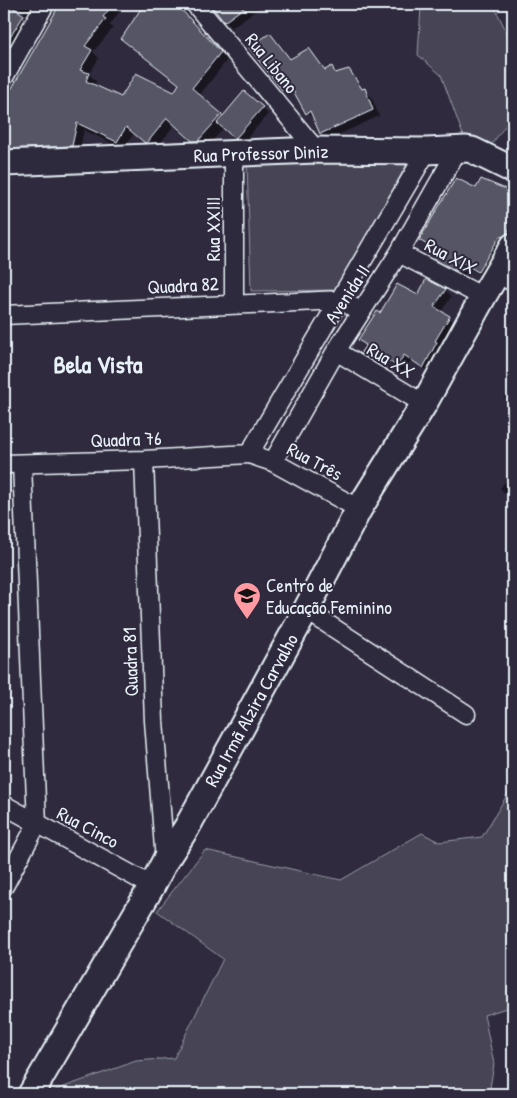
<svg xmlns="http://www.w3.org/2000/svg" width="517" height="1098" viewBox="0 0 517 1098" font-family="'Patrick Hand',sans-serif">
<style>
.green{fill:#464455;stroke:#979aa6}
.shadow{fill:#0007}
.building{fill:#575565;stroke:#e8f1f8}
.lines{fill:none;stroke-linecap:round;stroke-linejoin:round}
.street-casing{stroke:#e8f1f8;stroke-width:21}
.secondary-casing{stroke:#e8f1f8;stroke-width:29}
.street{stroke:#2f2a3d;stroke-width:18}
.secondary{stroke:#2f2a3d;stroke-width:25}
.labels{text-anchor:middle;stroke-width:4;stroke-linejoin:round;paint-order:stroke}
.street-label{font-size:19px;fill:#e8f1f8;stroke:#2f2a3d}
.poi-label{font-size:19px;fill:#e8f1f8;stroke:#2f2a3d;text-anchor:start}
.district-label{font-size:24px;font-weight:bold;fill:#e8f1f8;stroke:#2f2a3d}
</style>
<rect width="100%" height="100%" fill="#2f2a3d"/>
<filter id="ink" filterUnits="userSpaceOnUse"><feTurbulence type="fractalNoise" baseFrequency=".02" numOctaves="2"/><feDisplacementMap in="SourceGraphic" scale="10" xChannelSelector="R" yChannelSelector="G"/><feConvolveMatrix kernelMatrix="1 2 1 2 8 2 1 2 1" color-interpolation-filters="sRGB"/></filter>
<g filter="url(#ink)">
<path class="green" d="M419,4H493L513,45V115L489,148L463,135L441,75L418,55L421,6Z
M409,160L338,290L251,291L247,164Z
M513,785V1006L484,1015L494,1064L489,1094H49L50,1092L136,1061L174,1058L223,959L157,911L205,850L341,880L422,833L439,842L482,837Z"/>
<path class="shadow" d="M17,4H37L28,16Z
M62,4H125L110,25L113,28L93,52L99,58L89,74L96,81L94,86L122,98L174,94L180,85L122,39L146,4H175L227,60L199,96L223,118L262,108L268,114L242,144L224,128L206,148H201L175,124L155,150L134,133L124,149L84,130L79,153L4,159V104Z
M211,4H261L263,5L231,28Z
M11,8L30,22L14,48L4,41V19Z
M270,35L291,60L309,49L326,71L332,68L338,73L348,70L355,77L363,90L371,96L379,116L327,140L321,133L314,119L307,113L295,92L290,96L251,48Z
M509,186L513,189V219L502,238L505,239L513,224V239L485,277L468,268L464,277L443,266L435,258L439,253L427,246L420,240L476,190L506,191Z
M445,290L451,297L441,312L456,323L430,373L411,360L403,372L383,359L379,365L362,352L367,346L360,339L381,314L418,296Z
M513,378V406L504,398Z
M505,482L513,488V501L500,488Z"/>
<path class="building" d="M60,4H113L103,17L106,19L85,46L92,50L80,70L89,73L86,81L121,97L136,73L174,92L179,84L121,39L144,4H176L221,52L192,88L222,114L198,141H192L167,118L147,143H145L126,127L117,142L77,123L72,146L4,149V102Z
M210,4H249L224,22Z
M11,6L24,15L4,47V17Z
M270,33L290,59L309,48L325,70L332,66L335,73L349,69L362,89L365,88L373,110L320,134L310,111L306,114L290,85L282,90L249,48Z
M244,91L263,107L235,139L217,123Z
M456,178L476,188L481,179L513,192V222L507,233L503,237L500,236L478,272L462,262L457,271L435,260L434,258L439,252L419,240Z
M426,279L446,289L434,307L450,316L435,341L437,342L423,368L404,355L397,366L376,354L372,359L361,352L366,345L358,340L377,311L380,313L397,284L418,295Z"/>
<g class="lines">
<defs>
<path id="street" d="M195,4L316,150
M4,77L45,4
M234,154V304
M399,253L483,297
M497,273L513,282
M4,315L341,300L361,312
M336,351L424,404
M249,454L427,151
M144,460L154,721L165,861
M273,462L336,351L399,253L458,149
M4,464L144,460L249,454L273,462L359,509
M22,464L37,824
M306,610L466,714
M4,805L152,886
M4,886L37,824"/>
<path id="secondary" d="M4,163L316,150L427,151L466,149L472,150L513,170
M31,1094L152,886L165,861L187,827L306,610L359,509L424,404L483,297L513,246"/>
</defs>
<use href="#street" class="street-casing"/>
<use href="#secondary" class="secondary-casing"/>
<use href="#street" class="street"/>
<use href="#secondary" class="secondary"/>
</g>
</g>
<defs>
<symbol id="school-pin" viewBox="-11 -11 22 30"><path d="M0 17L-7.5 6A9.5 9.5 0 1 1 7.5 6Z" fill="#ff9aa2" stroke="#2f2a3d"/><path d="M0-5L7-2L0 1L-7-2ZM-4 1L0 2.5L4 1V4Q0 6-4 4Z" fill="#111"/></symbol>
</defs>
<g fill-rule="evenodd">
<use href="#school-pin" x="231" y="580" width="32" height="43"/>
</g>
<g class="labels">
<g class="street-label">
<text transform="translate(272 63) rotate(51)" y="7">Rua Libano</text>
<text transform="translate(261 153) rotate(-2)" y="7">Rua Professor Diniz</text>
<text transform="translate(213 229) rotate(-90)" y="7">Rua XXIII</text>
<text transform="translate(451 256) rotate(28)" y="7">Rua XIX</text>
<text transform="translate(183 285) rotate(-3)" y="7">Quadra 82</text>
<text transform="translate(347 294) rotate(-57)" y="7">Avenida II</text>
<text transform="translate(391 360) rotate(31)" y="7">Rua XX</text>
<text transform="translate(126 439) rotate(-2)" y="7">Quadra 76</text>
<text transform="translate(315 461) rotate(28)" y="7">Rua Três</text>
<text transform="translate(130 662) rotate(-92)" y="7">Quadra 81</text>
<text transform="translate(251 710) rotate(-61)" y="7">Rua Irmã Alzira Carvalho</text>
<text transform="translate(88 827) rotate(28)" y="7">Rua Cinco</text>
</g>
<g class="poi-label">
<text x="266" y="592">Centro de<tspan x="266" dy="22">Educação Feminino</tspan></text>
</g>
<g class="district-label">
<text x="98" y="373">Bela Vista</text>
</g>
</g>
<rect width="517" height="1098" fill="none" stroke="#2f2a3d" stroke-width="20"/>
<rect x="10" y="10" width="497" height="1078" fill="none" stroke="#e8f1f8" stroke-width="2" filter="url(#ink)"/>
</svg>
